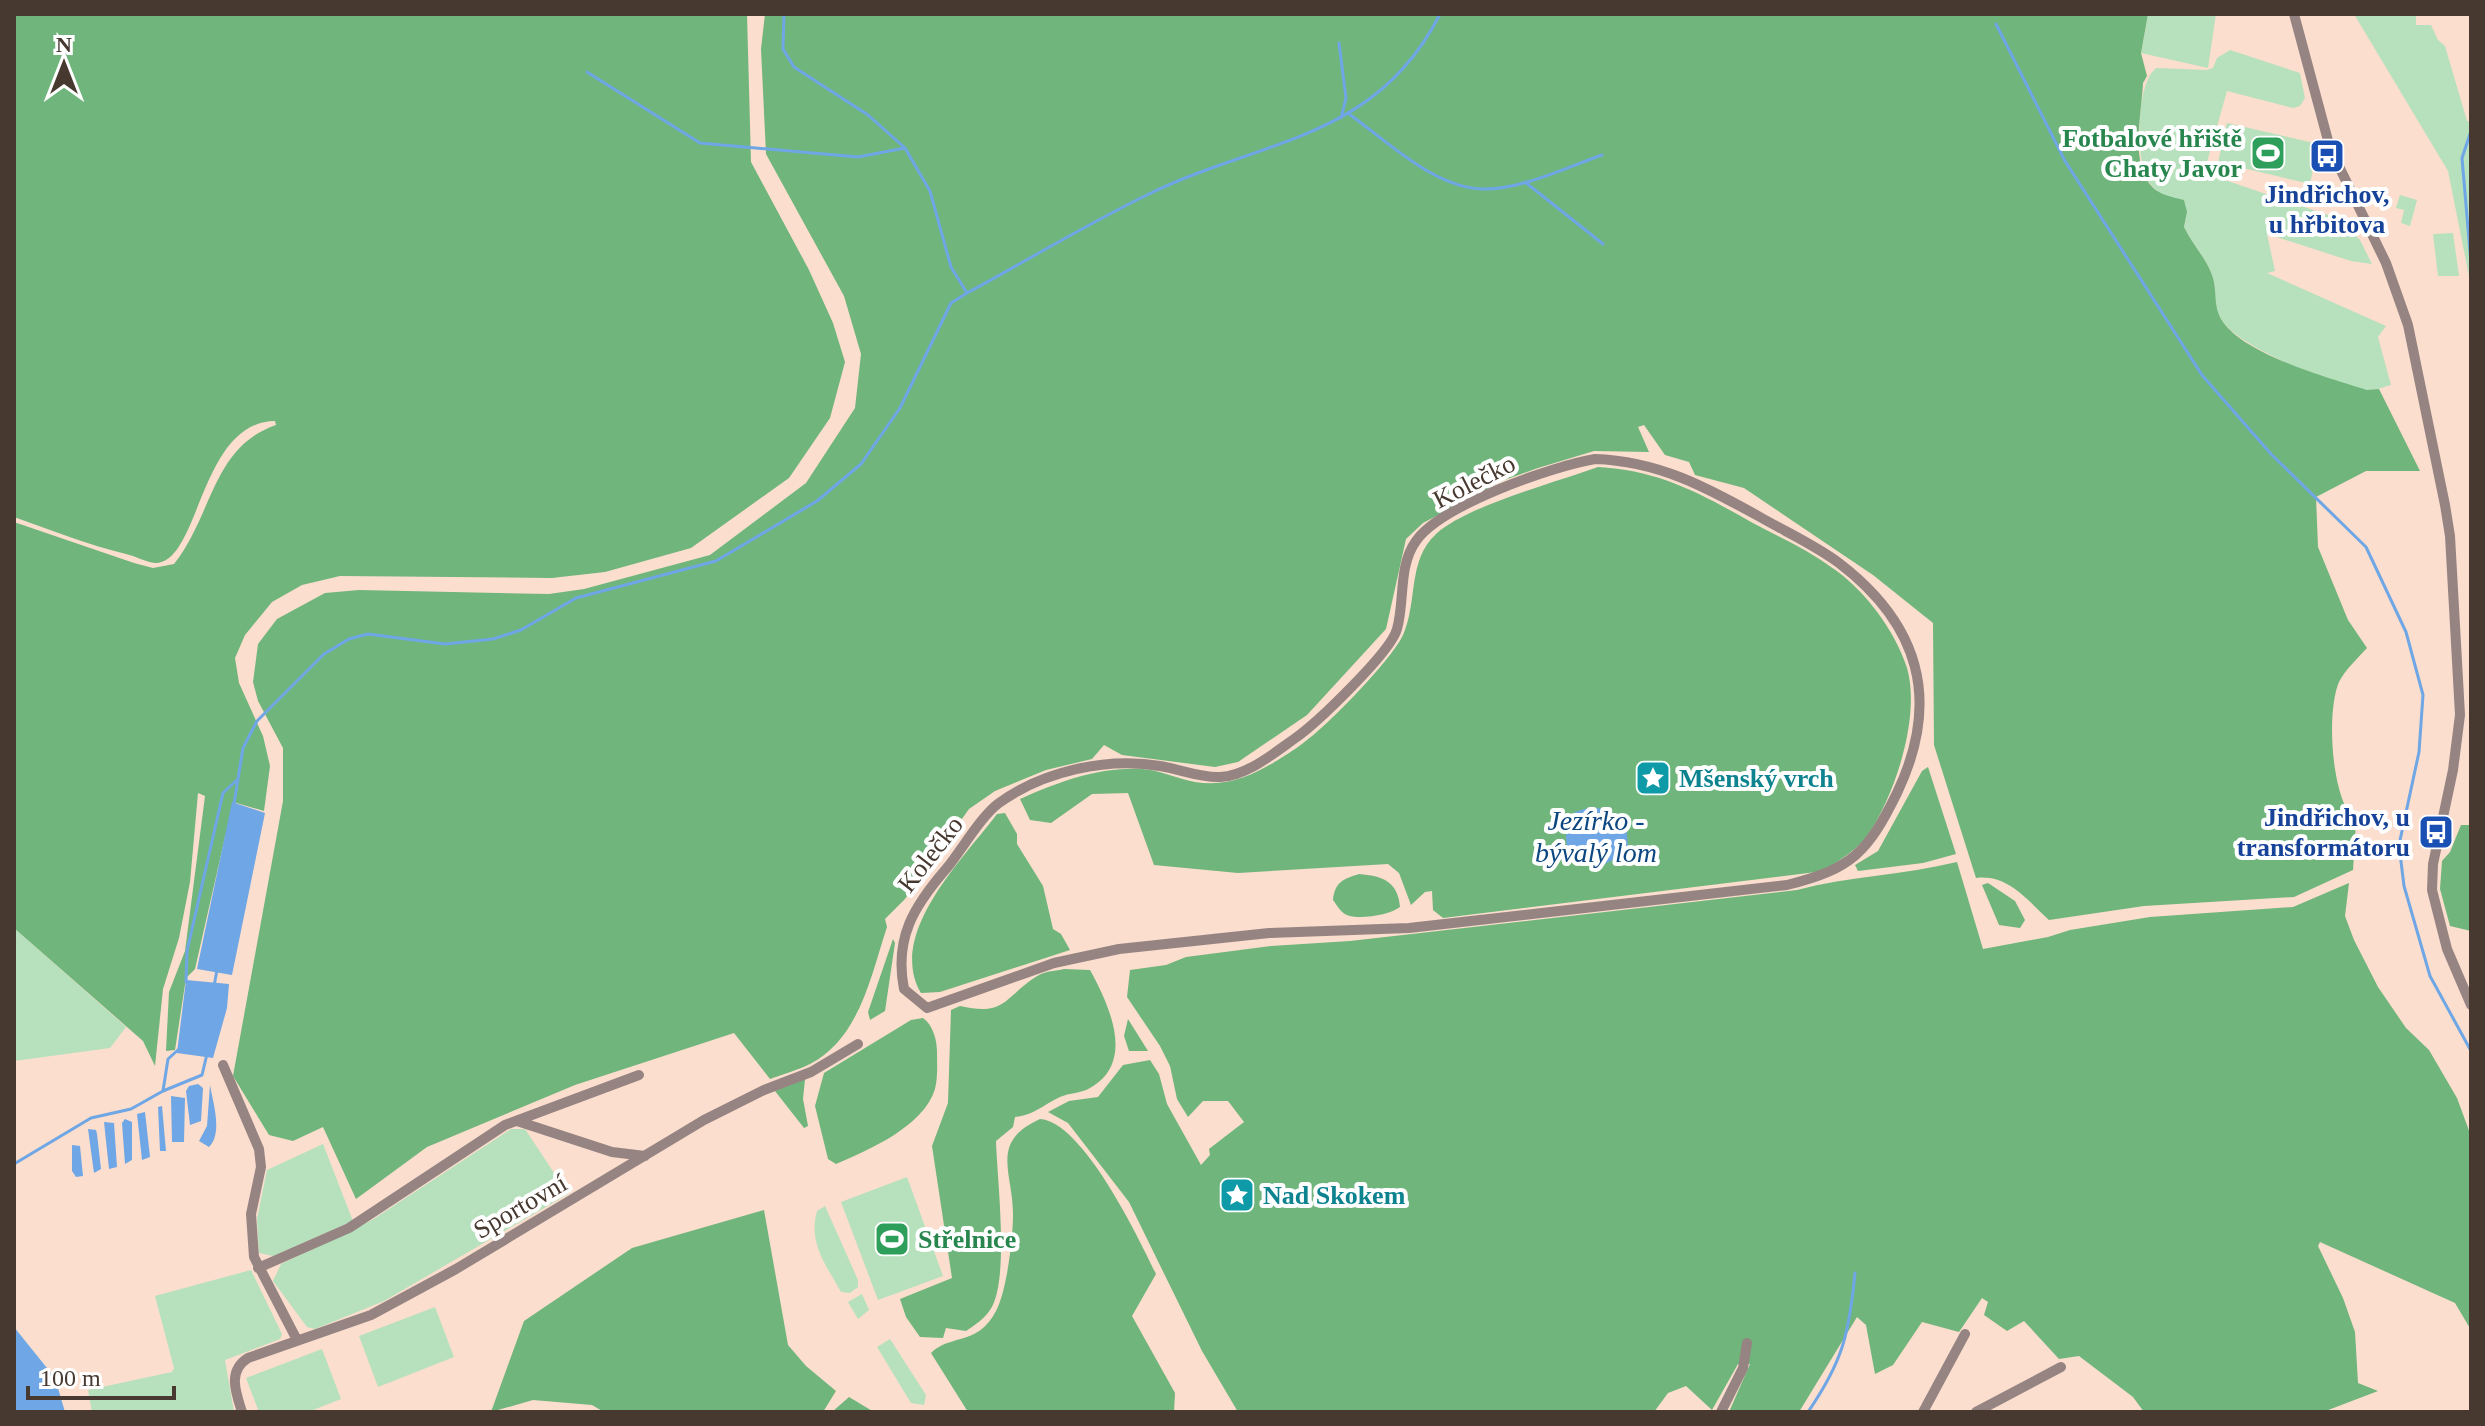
<svg xmlns="http://www.w3.org/2000/svg" width="2485" height="1426" viewBox="0 0 2485 1426" font-family="Georgia,serif">
<style>
.green{fill:#b6e1bc}
.forest{fill:#6fb57c}
.water{fill:#6fa6e5}
.lines{fill:none;stroke-linecap:round;stroke-linejoin:round}
.stream{stroke:#6fa6e5;stroke-width:3}
.minor{stroke:#968483;stroke-width:10}
.labels{text-anchor:middle;stroke-width:8;stroke-linejoin:round;paint-order:stroke}
.leisure-label{font-size:26px;font-weight:bold;fill:#27864d;stroke:#fff;text-anchor:end}
.transit-label{font-size:26px;font-weight:bold;fill:#164399;stroke:#fff}
.street-label{font-size:26px;fill:#473930;stroke:#fff}
.culture-label{font-size:26px;font-weight:bold;fill:#0d838f;stroke:#fff;text-anchor:start}
.water-label{font-size:28px;font-style:italic;fill:#0c4780;stroke:#fff}
</style>
<rect width="100%" height="100%" fill="#fbdecd"/>
<path class="green" d="M2148,14H2216L2208,68L2141,53Z
M2354,14H2416V25H2431L2438,40L2445,46L2467,121L2471,122V286L2448,171Z
M2230,50L2300,73L2305,98L2300,106L2293,108L2227,91L2205,169L2216,177L2340,219L2360,240L2372,264L2351,261L2267,234L2275,271L2267,273L2386,326L2378,337L2391,385C2383,387 2375,391 2367,390C2336,387 2240,347 2223,322C2211,306 2218,291 2212,275C2206,258 2192,244 2184,227L2187,212C2174,203 2157,194 2148,181C2135,158 2136,84 2156,68L2206,70L2213,68L2217,58Z
M2227,123L2318,144L2310,184L2218,162Z
M2400,195L2417,200L2410,226L2401,223L2404,210L2396,208Z
M2453,233L2459,276H2438L2433,234Z
M14,928L126,1027L110,1048L14,1061Z
M511,1129H525L568,1194L384,1301L315,1329L307,1327L273,1281L281,1264L372,1220Z
M323,1144L353,1221L273,1256L259,1253L257,1219L267,1170Z
M907,1177L943,1276L878,1300L841,1202Z
M825,1206L858,1280V1287L850,1293L841,1292C826,1265 808,1243 817,1211Z
M251,1270L282,1334L280,1339L225,1360L234,1412H92L88,1390L172,1372L174,1368L155,1296Z
M862,1294L869,1310L858,1319L848,1302Z
M435,1307L454,1357L378,1387L359,1336Z
M890,1339L926,1395L924,1405L911,1403L877,1347Z
M322,1349L341,1399L308,1412H259L246,1378Z"/>
<path class="forest" d="M14,14H747L751,162L809,270L833,323L845,362L830,418L789,478L691,548L605,572L552,578L340,576L302,585L272,602L245,635L235,658L239,683L263,736L270,766L264,811L233,802L195,969L186,978L175,1050L166,1051L169,992L185,951L205,796L198,793L190,882L179,938L163,989L155,1066L143,1041L14,928V522L134,563L153,568L174,564C213,515 212,447 276,425L275,421C199,422 200,564 155,563C146,562 135,556 126,554C88,545 51,530 14,517Z
M765,14H2148L2141,53L2147,76L2143,83C2142,113 2127,173 2159,192C2166,196 2176,198 2184,200L2187,212L2184,227C2192,244 2206,258 2212,275C2218,291 2212,306 2223,322C2246,355 2329,378 2367,390L2379,389L2420,471H2366L2316,497L2318,547L2348,620L2367,648C2358,658 2345,670 2339,682C2326,712 2331,800 2356,822L2353,870L2294,897L2144,906L2049,920C2027,900 2008,874 1976,878L1934,745L1933,623L1873,575L1744,488L1695,475L1689,462L1665,455L1644,425L1638,427L1649,452L1594,451L1538,468L1502,481L1423,523L1406,539L1386,629L1307,715L1238,762L1215,767L1122,755L1104,745L1092,759L1046,770L995,791L969,809L905,899L885,919L887,927C871,975 860,1038 810,1064C798,1070 783,1074 770,1079L734,1033L575,1085L427,1147L356,1199L323,1127L293,1141L269,1135L233,1076L283,801V748L258,701L253,682L258,644L277,619L325,593L359,590L549,594L584,589L710,555L806,483L855,408L861,354L844,296L766,154L761,49Z
M1598,467C1658,470 1700,493 1751,522C1777,536 1807,549 1831,567C1864,589 1895,630 1907,668C1921,716 1895,796 1867,836C1857,850 1838,861 1824,871L1443,918L1433,910L1432,891L1425,892L1411,905L1399,873L1388,864L1238,873L1154,865L1128,793L1092,794L1051,823L1030,820L1020,799C1057,782 1101,766 1142,769C1160,770 1177,779 1195,782C1235,788 1263,770 1295,749C1320,734 1391,661 1403,635C1418,602 1407,561 1436,534C1466,506 1557,482 1598,467Z
M1928,767L1956,854L1923,863L1858,871L1855,865L1878,851L1922,771Z
M1005,813L1017,834V844L1043,886L1053,929L1061,934L1070,950L940,992L921,993C886,934 964,858 997,814Z
M2461,825H2471V931L2450,926L2440,889L2442,861L2450,852Z
M1957,862L1983,949L2048,937L2070,930L2150,917L2293,907L2349,883L2345,916L2354,940L2378,987L2406,1028L2429,1050L2457,1098L2471,1136V1330L2455,1303L2320,1242L2318,1246L2343,1298L2355,1332L2358,1383L2378,1391L2323,1412H2144L2133,1397L2079,1356L2059,1359L2024,1321L2007,1331L1984,1315L1988,1302L1982,1298L1959,1332L1922,1322L1893,1365L1875,1374L1866,1325L1857,1317L1799,1412H1729L1750,1364H1738L1712,1410L1686,1386L1668,1393L1654,1412H1238L1202,1351L1129,1202L1068,1123L1048,1112L1069,1101L1098,1097L1123,1065L1150,1060L1159,1074L1167,1104L1201,1165L1210,1155L1209,1149L1244,1122L1228,1101H1203L1188,1117L1177,1099L1170,1066L1160,1046L1127,997L1130,970L1166,965L1186,957L1271,946L1350,941L1797,890C1849,876 1904,875 1957,862Z
M1359,874C1382,876 1398,881 1400,907C1390,915 1359,920 1347,915C1341,913 1337,905 1333,900C1335,882 1343,879 1359,874Z
M1988,883L2015,901L2025,920L2020,928L1999,925L1982,885Z
M893,939L895,943L885,1011L870,1020L868,1012Z
M1064,969L1090,970C1108,1003 1137,1062 1090,1088C1082,1093 1069,1093 1060,1097C1043,1105 1034,1115 1015,1117L1013,1127L996,1141C997,1178 1010,1282 990,1310C984,1319 975,1325 966,1331L946,1328L943,1338L920,1337L906,1317L900,1299L952,1278L932,1146L948,1103L951,1010L960,1006C1007,1017 1004,996 1039,975C1046,971 1056,971 1064,969Z
M923,1018C933,1025 937,1040 937,1052C937,1064 938,1077 935,1089C924,1126 869,1150 836,1164L828,1159L815,1106L824,1073L911,1020Z
M1128,1019L1148,1051H1129L1124,1036Z
M805,1079L803,1099L808,1126L804,1128L775,1091Z
M1040,1119C1083,1122 1138,1237 1156,1274L1132,1316L1175,1393L1174,1412H968L931,1353C950,1334 978,1346 996,1311C1007,1290 1013,1238 1013,1214C1013,1172 989,1142 1040,1119Z
M764,1210L788,1345L806,1366L836,1391L823,1412H604L592,1405L533,1400L491,1412L524,1321L632,1248Z
M849,1397L874,1412H832Z"/>
<path class="water" d="M232,802L265,813L232,975L197,969Z
M1591,807L1609,810L1626,825L1628,845L1617,858L1596,868L1580,862L1567,850L1566,835L1575,812Z
M186,980L229,984L227,1008L213,1058L177,1053Z
M198,1084L203,1088L201,1121L190,1125L186,1091L189,1086Z
M210,1085C213,1103 223,1133 209,1147L199,1141L207,1126Z
M171,1096L185,1098L184,1142H172Z
M162,1106L166,1151H160L158,1107Z
M145,1112L150,1157L142,1160L137,1114Z
M125,1119L132,1122V1160L125,1164L122,1123Z
M104,1122L114,1123L117,1167L109,1169Z
M88,1129L96,1130L97,1134L101,1169L94,1173Z
M72,1145L80,1146L83,1176L76,1177L72,1171Z
M14,1327L55,1378L65,1412H14Z"/>
<g class="lines">
<path class="stream" d="M1996,24L2065,161L2202,375L2271,454L2366,547L2406,632L2423,695L2419,752L2399,845L2404,886L2430,976L2471,1051
M1339,43L1346,98L1341,118
M587,72L700,143L858,157L905,148
M1349,114C1387,141 1434,188 1483,189C1520,190 1568,167 1602,155
M2471,131L2462,158L2471,263
M1525,182L1603,244
M967,293C1028,260 1087,224 1149,194C1261,139 1376,141 1440,14
M234,804L243,748L257,721L324,654L349,639L368,634L445,644L493,639L521,630L576,598L716,561L817,501L861,464L900,408L951,303L967,293L951,267L930,191L905,148L868,115L794,67L783,49L784,14
M186,982L187,951L223,793L237,780
M214,986L217,970
M163,1091L202,1075L207,1054
M14,1164L91,1118L131,1109L163,1091L168,1059L179,1049
M1808,1412C1843,1361 1849,1334 1855,1273"/>
<path class="minor" d="M2294,14L2330,148L2386,263L2408,325L2445,505L2450,536L2460,715L2453,770L2433,864L2432,890L2447,949L2471,1005
M1595,459C1658,461 1706,487 1760,517C1786,532 1815,545 1839,563C1920,625 1941,701 1897,793C1868,852 1852,869 1787,885L1409,928L1269,933L1119,949L1054,963L927,1008L904,989C894,938 914,906 946,869C961,851 981,816 999,803C1043,771 1107,757 1160,766C1180,769 1200,778 1220,777C1246,776 1273,754 1294,739C1316,724 1391,652 1397,629C1405,601 1398,566 1416,541C1441,505 1553,466 1595,459Z
M223,1065L259,1149L261,1167L251,1214L254,1257L297,1340
M517,1121L612,1152L645,1156
M258,1268L349,1228L505,1125L639,1075
M242,1412C236,1393 227,1371 248,1358L371,1315L456,1269L704,1120L764,1090L811,1072L858,1044
M1721,1412L1743,1368L1747,1343
M1923,1412L1965,1334
M1976,1412L2061,1367"/>
</g>
<defs>
<symbol id="stadium-square" viewBox="-11 -11 22 22"><rect x="-9" y="-9" width="18" height="18" rx="4" fill="#2e9e5b" stroke="#fff"/><path d="M0-5a6.5 5 0 1 0 0 10a6.5 5 0 1 0 0-10ZM-3.5-1.8h7v3.6h-7Z" fill="#fff"/></symbol>
<symbol id="bus-square" viewBox="-11 -11 22 22"><rect x="-9" y="-9" width="18" height="18" rx="4" fill="#1a4fb4" stroke="#fff"/><path d="M-5-6H5V4H4V6H2V4H-2V6H-4V4H-5ZM-3.5-4V0h7V-4ZM-3.5 1.2v1.5H-2V1.2ZM2 1.2v1.5H3.5V1.2Z" fill="#fff"/></symbol>
<symbol id="sight-square" viewBox="-11 -11 22 22"><rect x="-9" y="-9" width="18" height="18" rx="4" fill="#0f9aa8" stroke="#fff"/><path d="M0-6L1.8-2.2L6-1.7L2.9 1.2L3.7 5.4L0 3.3L-3.7 5.4L-2.9 1.2L-6-1.7L-1.8-2.2Z" fill="#fff"/></symbol>
</defs>
<g fill-rule="evenodd">
<use href="#stadium-square" x="2248" y="133" width="40" height="40"/>
<use href="#bus-square" x="2307" y="136" width="40" height="40"/>
<use href="#sight-square" x="1633" y="758" width="40" height="40"/>
<use href="#bus-square" x="2416" y="812" width="40" height="40"/>
<use href="#sight-square" x="1217" y="1175" width="40" height="40"/>
<use href="#stadium-square" x="872" y="1219" width="40" height="40"/>
</g>
<g class="labels">
<g class="leisure-label">
<text x="2242" y="147">Fotbalové hřiště<tspan x="2242" dy="30">Chaty Javor</tspan></text>
<text x="918" y="1248" text-anchor="start">Střelnice</text>
</g>
<g class="transit-label">
<text x="2327" y="203">Jindřichov,<tspan x="2327" dy="30">u hřbitova</tspan></text>
<text x="2410" y="826" text-anchor="end">Jindřichov, u<tspan x="2410" dy="30">transformátoru</tspan></text>
</g>
<g class="street-label">
<text transform="translate(1474 481) rotate(-27)" y="9">Kolečko</text>
<text transform="translate(930 854) rotate(-52)" y="9">Kolečko</text>
<text transform="translate(520 1206) rotate(-30)" y="9">Sportovní</text>
</g>
<g class="culture-label">
<text x="1679" y="787">Mšenský vrch</text>
<text x="1263" y="1204">Nad Skokem</text>
</g>
<g class="water-label">
<text x="1596" y="830">Jezírko -<tspan x="1596" dy="32">bývalý lom</tspan></text>
</g>
</g>
<rect width="2485" height="1426" fill="none" stroke="#473930" stroke-width="32"/>
<g transform="translate(64 64)" stroke="#ffffff" stroke-width="6" paint-order="stroke">
<path d="M0-6L14 30L0 20L-14 30Z" fill="#473930"/>
<text y="-12" font-size="22" font-weight="bold" text-anchor="middle" fill="#473930">N</text>
</g>
<path d="M28 1386v12h146v-12" fill="none" stroke="#473930" stroke-width="4"/>
<text x="40" y="1386" font-size="24" fill="#473930" stroke="#ffffff" stroke-width="6" paint-order="stroke">100 m</text>
</svg>
